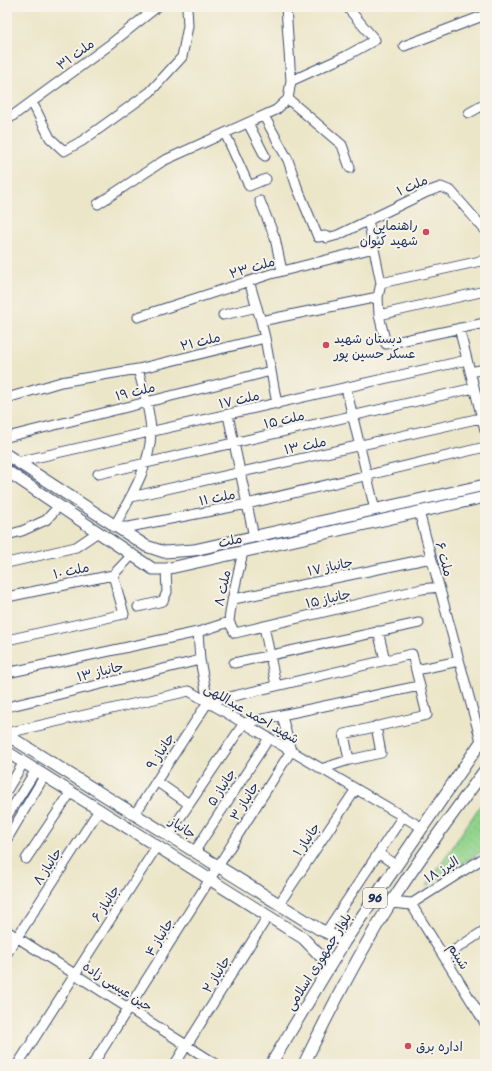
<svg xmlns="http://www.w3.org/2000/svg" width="492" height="1071" viewBox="0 0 492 1071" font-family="Sriracha,'Playpen Sans Arabic',sans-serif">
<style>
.park{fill:url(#park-dots);stroke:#568174}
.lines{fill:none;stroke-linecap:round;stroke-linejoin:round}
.minor-casing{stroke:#3a4a6e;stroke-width:11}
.major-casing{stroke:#3a4a6e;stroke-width:13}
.minor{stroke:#fff;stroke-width:9}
.major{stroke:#fff;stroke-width:11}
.poi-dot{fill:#d1495b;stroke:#f7f3e8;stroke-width:1.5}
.labels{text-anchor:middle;stroke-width:4;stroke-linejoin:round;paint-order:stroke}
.shield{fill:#f7f3e8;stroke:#5d6a87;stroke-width:1}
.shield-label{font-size:12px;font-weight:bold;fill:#1b2f5e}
.street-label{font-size:13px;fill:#1b2f5e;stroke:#f7f3e8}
.poi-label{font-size:13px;fill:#1b2f5e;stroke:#f7f3e8;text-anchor:start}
</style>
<defs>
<pattern id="park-dots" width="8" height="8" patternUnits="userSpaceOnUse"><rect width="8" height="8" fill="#90d38b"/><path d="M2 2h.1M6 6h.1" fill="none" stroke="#7cb57a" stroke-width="1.8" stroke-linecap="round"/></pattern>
</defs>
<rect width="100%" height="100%" fill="#f7f3e8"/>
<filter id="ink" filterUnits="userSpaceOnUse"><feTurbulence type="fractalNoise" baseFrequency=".025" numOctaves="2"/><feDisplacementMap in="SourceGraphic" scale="8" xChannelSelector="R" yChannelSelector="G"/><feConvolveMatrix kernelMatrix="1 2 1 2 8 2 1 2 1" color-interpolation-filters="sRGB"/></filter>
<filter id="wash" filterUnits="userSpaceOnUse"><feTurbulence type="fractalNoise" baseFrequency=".012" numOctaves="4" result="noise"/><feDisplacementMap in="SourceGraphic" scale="16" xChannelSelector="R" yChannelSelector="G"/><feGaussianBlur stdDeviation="0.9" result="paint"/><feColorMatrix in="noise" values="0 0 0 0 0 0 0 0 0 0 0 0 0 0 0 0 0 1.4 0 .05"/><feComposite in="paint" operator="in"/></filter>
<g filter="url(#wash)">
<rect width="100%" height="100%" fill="#ece6c9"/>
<path class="park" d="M485,798V849L426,887Z"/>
</g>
<g filter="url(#ink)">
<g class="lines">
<defs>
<path id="minor" d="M404,46L485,15
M291,81L346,56L375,40L347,7
M288,99L342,145L350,168
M32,102L50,138L64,151L82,141L150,92L182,57L188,26L187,7
M469,113L485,104
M264,116L288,160L297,187L318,237L325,236L327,238L338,235L427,192L441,187L451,191L485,230
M7,120L108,46L157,7
M248,123L265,156
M225,133L249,186L266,179
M260,201L275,238L282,271
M98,204L163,161L276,110L288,99L291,81L286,7
M368,220L381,283L378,297L379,315L386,344L485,323
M249,281L261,321
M381,283L485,260
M223,315L257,307
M379,315L485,291
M138,317L271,274L374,248
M459,328L485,430
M265,338L277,404
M138,369C143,388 151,414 151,433C150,467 130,498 114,527H129L247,504L485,447
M470,372L485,369
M346,388L375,510
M7,398L61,382L138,369L265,338L261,321L378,297
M228,415L254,537
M7,437L271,371
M17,462L467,360
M98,474L474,388
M131,497L485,417
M419,512L481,741
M7,535L22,531L46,520L59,506
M7,563L76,547L98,532
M7,597L113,575L132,555
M234,599L431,558
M138,607L163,601L167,592L166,569
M229,622L235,633L422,589L439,587
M264,626L276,685
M378,631L385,660
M7,640L124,614L113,575
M7,659L10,673
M234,663L419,623
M416,670L459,661
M7,673L198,632
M208,702L412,654L427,715L344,734L349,760L321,769
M208,702L200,660L198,632L229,622C231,599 238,575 243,552
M7,707L200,660
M7,733L189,691L421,827
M349,760L381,753L376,726
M156,781L189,804
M7,790L24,762
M135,814L208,702
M7,816L36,770
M169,834L244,723L419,686
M7,839L45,775
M195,851L269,738
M378,853L397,866
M485,857L411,904L485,1023
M26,859L71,792
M279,904L356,789
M7,931L216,1064
M326,932L403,816
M7,953L99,810
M444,957L485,930
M18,1064L157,846
M93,1064L291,751L282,716
M175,1064L268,916"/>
<path id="major" d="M7,455L146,546L164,552L194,550L485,485
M7,471L153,569H166L485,497
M7,735L319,929L345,941
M7,752L303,938L330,966
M392,902L411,904
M271,1064L345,941L485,736
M304,1064C331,1008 359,953 392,901C421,856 453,813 485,770"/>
</defs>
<use href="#minor" class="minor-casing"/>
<use href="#major" class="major-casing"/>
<use href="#minor" class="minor"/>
<use href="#major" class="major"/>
</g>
</g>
<g class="poi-dot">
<circle cx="426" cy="232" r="4"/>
<circle cx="326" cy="345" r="4"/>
<circle cx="408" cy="1046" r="4"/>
</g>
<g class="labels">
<rect class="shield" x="363" y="888" width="24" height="20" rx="3"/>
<g class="shield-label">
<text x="375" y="902">96</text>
</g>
<g class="street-label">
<text transform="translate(75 54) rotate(-36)" y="5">ملت ۳۱</text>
<text transform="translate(412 185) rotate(-24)" y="5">ملت ۱</text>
<text transform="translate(252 267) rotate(-17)" y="5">ملت ۲۳</text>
<text transform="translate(200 341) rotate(-14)" y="5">ملت ۲۱</text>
<text transform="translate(135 391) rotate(-14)" y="5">ملت ۱۹</text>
<text transform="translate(239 399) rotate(-13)" y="5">ملت ۱۷</text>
<text transform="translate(284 419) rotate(-13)" y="5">ملت ۱۵</text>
<text transform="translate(305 445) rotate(-12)" y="5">ملت ۱۳</text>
<text transform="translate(217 497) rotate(-11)" y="5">ملت ۱۱</text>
<text transform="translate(230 540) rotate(-13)" y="5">ملت</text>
<text transform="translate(445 559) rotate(75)" y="5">ملت ۶</text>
<text transform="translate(330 566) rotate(-12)" y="5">جانباز ۱۷</text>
<text transform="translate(71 570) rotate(-12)" y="5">ملت ۱۰</text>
<text transform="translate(222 588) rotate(-78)" y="5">ملت ۸</text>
<text transform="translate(328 598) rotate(-13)" y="5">جانباز ۱۵</text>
<text transform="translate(100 671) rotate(-14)" y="5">جانباز ۱۳</text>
<text transform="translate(252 713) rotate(30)" y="5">شهید احمد عبداللهی</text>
<text transform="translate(160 751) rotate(-57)" y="5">جانباز ۹</text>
<text transform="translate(221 787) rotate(-57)" y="5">جانباز ۵</text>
<text transform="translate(244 801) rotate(-58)" y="5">جانباز ۳</text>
<text transform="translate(183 827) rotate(33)" y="5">جانباز</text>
<text transform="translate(306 839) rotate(-56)" y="5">جانباز ۱</text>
<text transform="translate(47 866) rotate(-57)" y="5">جانباز ۸</text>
<text transform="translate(441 869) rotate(-32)" y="5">البرز ۱۸</text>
<text transform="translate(105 903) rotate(-57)" y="5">جانباز ۶</text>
<text transform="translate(159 937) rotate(-58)" y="5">جانباز ۴</text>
<text transform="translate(459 956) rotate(58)" y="5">شبنم</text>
<text transform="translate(318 961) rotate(-58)" y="5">بلوار جمهوری اسلامی</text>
<text transform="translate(216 974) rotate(-58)" y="5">جانباز ۲</text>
<text transform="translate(118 986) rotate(33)" y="5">حین عیسی زاده</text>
</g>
<g class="poi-label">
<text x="418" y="230" text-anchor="end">راهنمایی<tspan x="418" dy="15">شهید کیوان</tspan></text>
<text x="334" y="343">دبستان شهید<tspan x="334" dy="15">عسکر حسین پور</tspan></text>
<text x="416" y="1051">اداره برق</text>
</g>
</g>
<rect width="492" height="1071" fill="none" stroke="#f7f3e8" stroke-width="24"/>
</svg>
